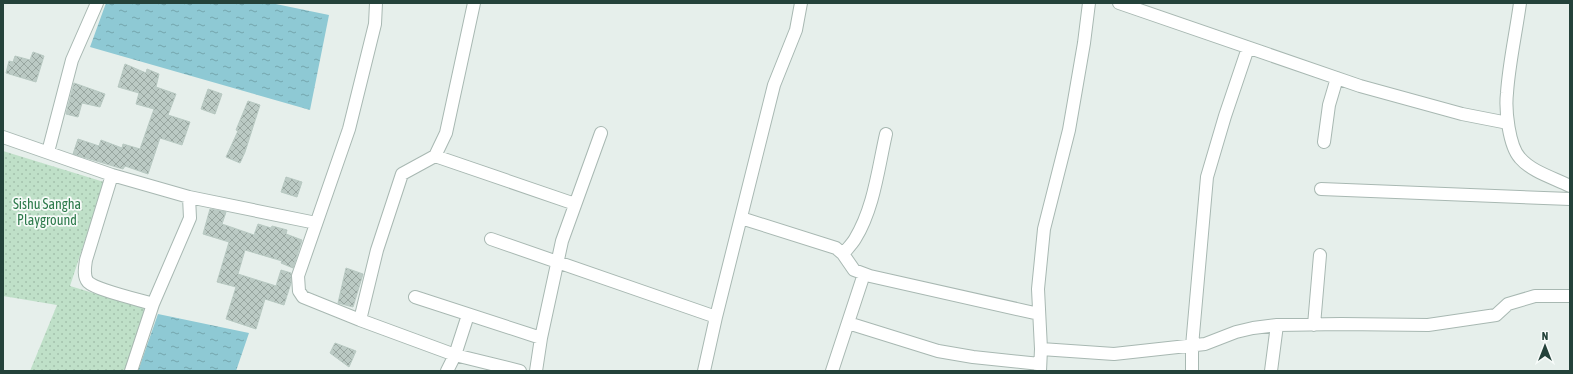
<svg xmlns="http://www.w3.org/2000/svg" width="1573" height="374" viewBox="0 0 1573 374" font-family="'Asap Condensed',sans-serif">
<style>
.park{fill:url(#park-dots)}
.water{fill:url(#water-ripples)}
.building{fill:url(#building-cross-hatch);stroke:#b8c9c2}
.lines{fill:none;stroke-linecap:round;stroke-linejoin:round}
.minor-casing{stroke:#a8b8b2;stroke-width:14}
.minor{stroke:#fff;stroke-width:12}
.labels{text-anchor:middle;stroke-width:3.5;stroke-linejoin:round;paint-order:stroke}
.park-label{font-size:14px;fill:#2d7a4b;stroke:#f7fbf9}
</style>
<defs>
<pattern id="park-dots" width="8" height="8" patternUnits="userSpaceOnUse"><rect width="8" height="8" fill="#bfe0c8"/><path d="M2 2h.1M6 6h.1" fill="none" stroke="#a4c1ad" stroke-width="1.8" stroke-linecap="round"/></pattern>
<pattern id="water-ripples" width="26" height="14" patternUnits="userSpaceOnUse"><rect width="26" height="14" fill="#8ec9d4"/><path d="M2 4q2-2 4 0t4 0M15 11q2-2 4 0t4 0" fill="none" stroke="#74a5ad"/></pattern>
<pattern id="building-cross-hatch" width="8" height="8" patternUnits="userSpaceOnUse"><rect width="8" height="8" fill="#bbcac4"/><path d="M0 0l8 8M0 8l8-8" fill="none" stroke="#98a6a0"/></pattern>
</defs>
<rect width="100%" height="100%" fill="#e6efeb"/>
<path class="park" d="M3,151L104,182L70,286L146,309L125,371H30L57,305L3,296Z"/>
<path class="water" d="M106,3H271L329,15L310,110L90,47Z
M158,314L249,333L236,371H138Z"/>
<path class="building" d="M33,52L44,56L36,82L6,73L9,61L13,62L15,56L30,60Z
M125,64L146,73L147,69L159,74L156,87L176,94L168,115L190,122L182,145L160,138L148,174L125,166L123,169L73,154L78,139L99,146L101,140L122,148L123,144L140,149L154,109L136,104L139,93L118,87Z
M74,83L105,94L100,107L82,103L78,117L66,114Z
M208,89L222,94L215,114L201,109Z
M248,101L260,105L245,152L240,163L226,157L238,131L236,130Z
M286,177L302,182L297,197L281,192Z
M210,209L226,212L222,224L254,235L258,224L271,228L272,226L287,230L286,234L302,240L293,268L281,263L282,261L245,250L238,274L276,286L281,270L291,273V283L284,305L265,299L256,329L226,319L236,287L217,282L229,242L203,234Z
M346,268L363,274L353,307L338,303Z
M335,343L356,351L349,367L330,353Z"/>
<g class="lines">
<defs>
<path id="minor" d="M376,3L375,24L349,129L298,276L299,291L303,297L360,320L455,355L447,371
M1119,3L1360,86L1462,114L1508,123
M1520,3C1516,33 1509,63 1507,93C1505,110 1509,146 1520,158C1532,172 1554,178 1570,186
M3,137L112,175L189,197L316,223
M1324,142L1329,105L1337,78
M48,152L72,60L97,3
M435,156L575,204
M112,175L86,260C85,267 83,276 88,282C96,290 140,300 153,304L131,371
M1321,189L1570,199
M741,218L836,248L843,254L854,270L870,276L1039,314
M491,239L716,317
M843,254C847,249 852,244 855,239C874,208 878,169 886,134
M415,297L541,338
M153,304L190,218L189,197
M468,315L455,355L520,371
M360,320L377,250L402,174L435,156L446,133L474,3
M848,323L938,351L973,357L1040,364
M1314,325L1320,255
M1041,349L1114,354L1205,344L1236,332L1253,328L1277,325L1341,324L1428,325L1496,315L1508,304L1535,296H1570
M536,371L541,338L562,241L601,133
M704,371L716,317L774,85L796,30L801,3
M832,371L864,274
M1040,371L1041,349L1038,289L1044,229L1069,130L1084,43L1089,3
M1192,371V346L1207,177L1225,116L1248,48
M1271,371L1277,325"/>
</defs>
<use href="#minor" class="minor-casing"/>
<use href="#minor" class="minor"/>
</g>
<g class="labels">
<g class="park-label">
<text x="47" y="209">Sishu Sangha<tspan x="47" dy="16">Playground</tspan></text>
</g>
</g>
<rect width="1573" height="374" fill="none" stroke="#24423a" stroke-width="8"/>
<g transform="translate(1545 346)" stroke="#f7fbf9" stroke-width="3" paint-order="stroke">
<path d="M0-3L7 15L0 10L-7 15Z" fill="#24423a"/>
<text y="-6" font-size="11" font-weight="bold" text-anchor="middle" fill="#24423a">N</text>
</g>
</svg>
